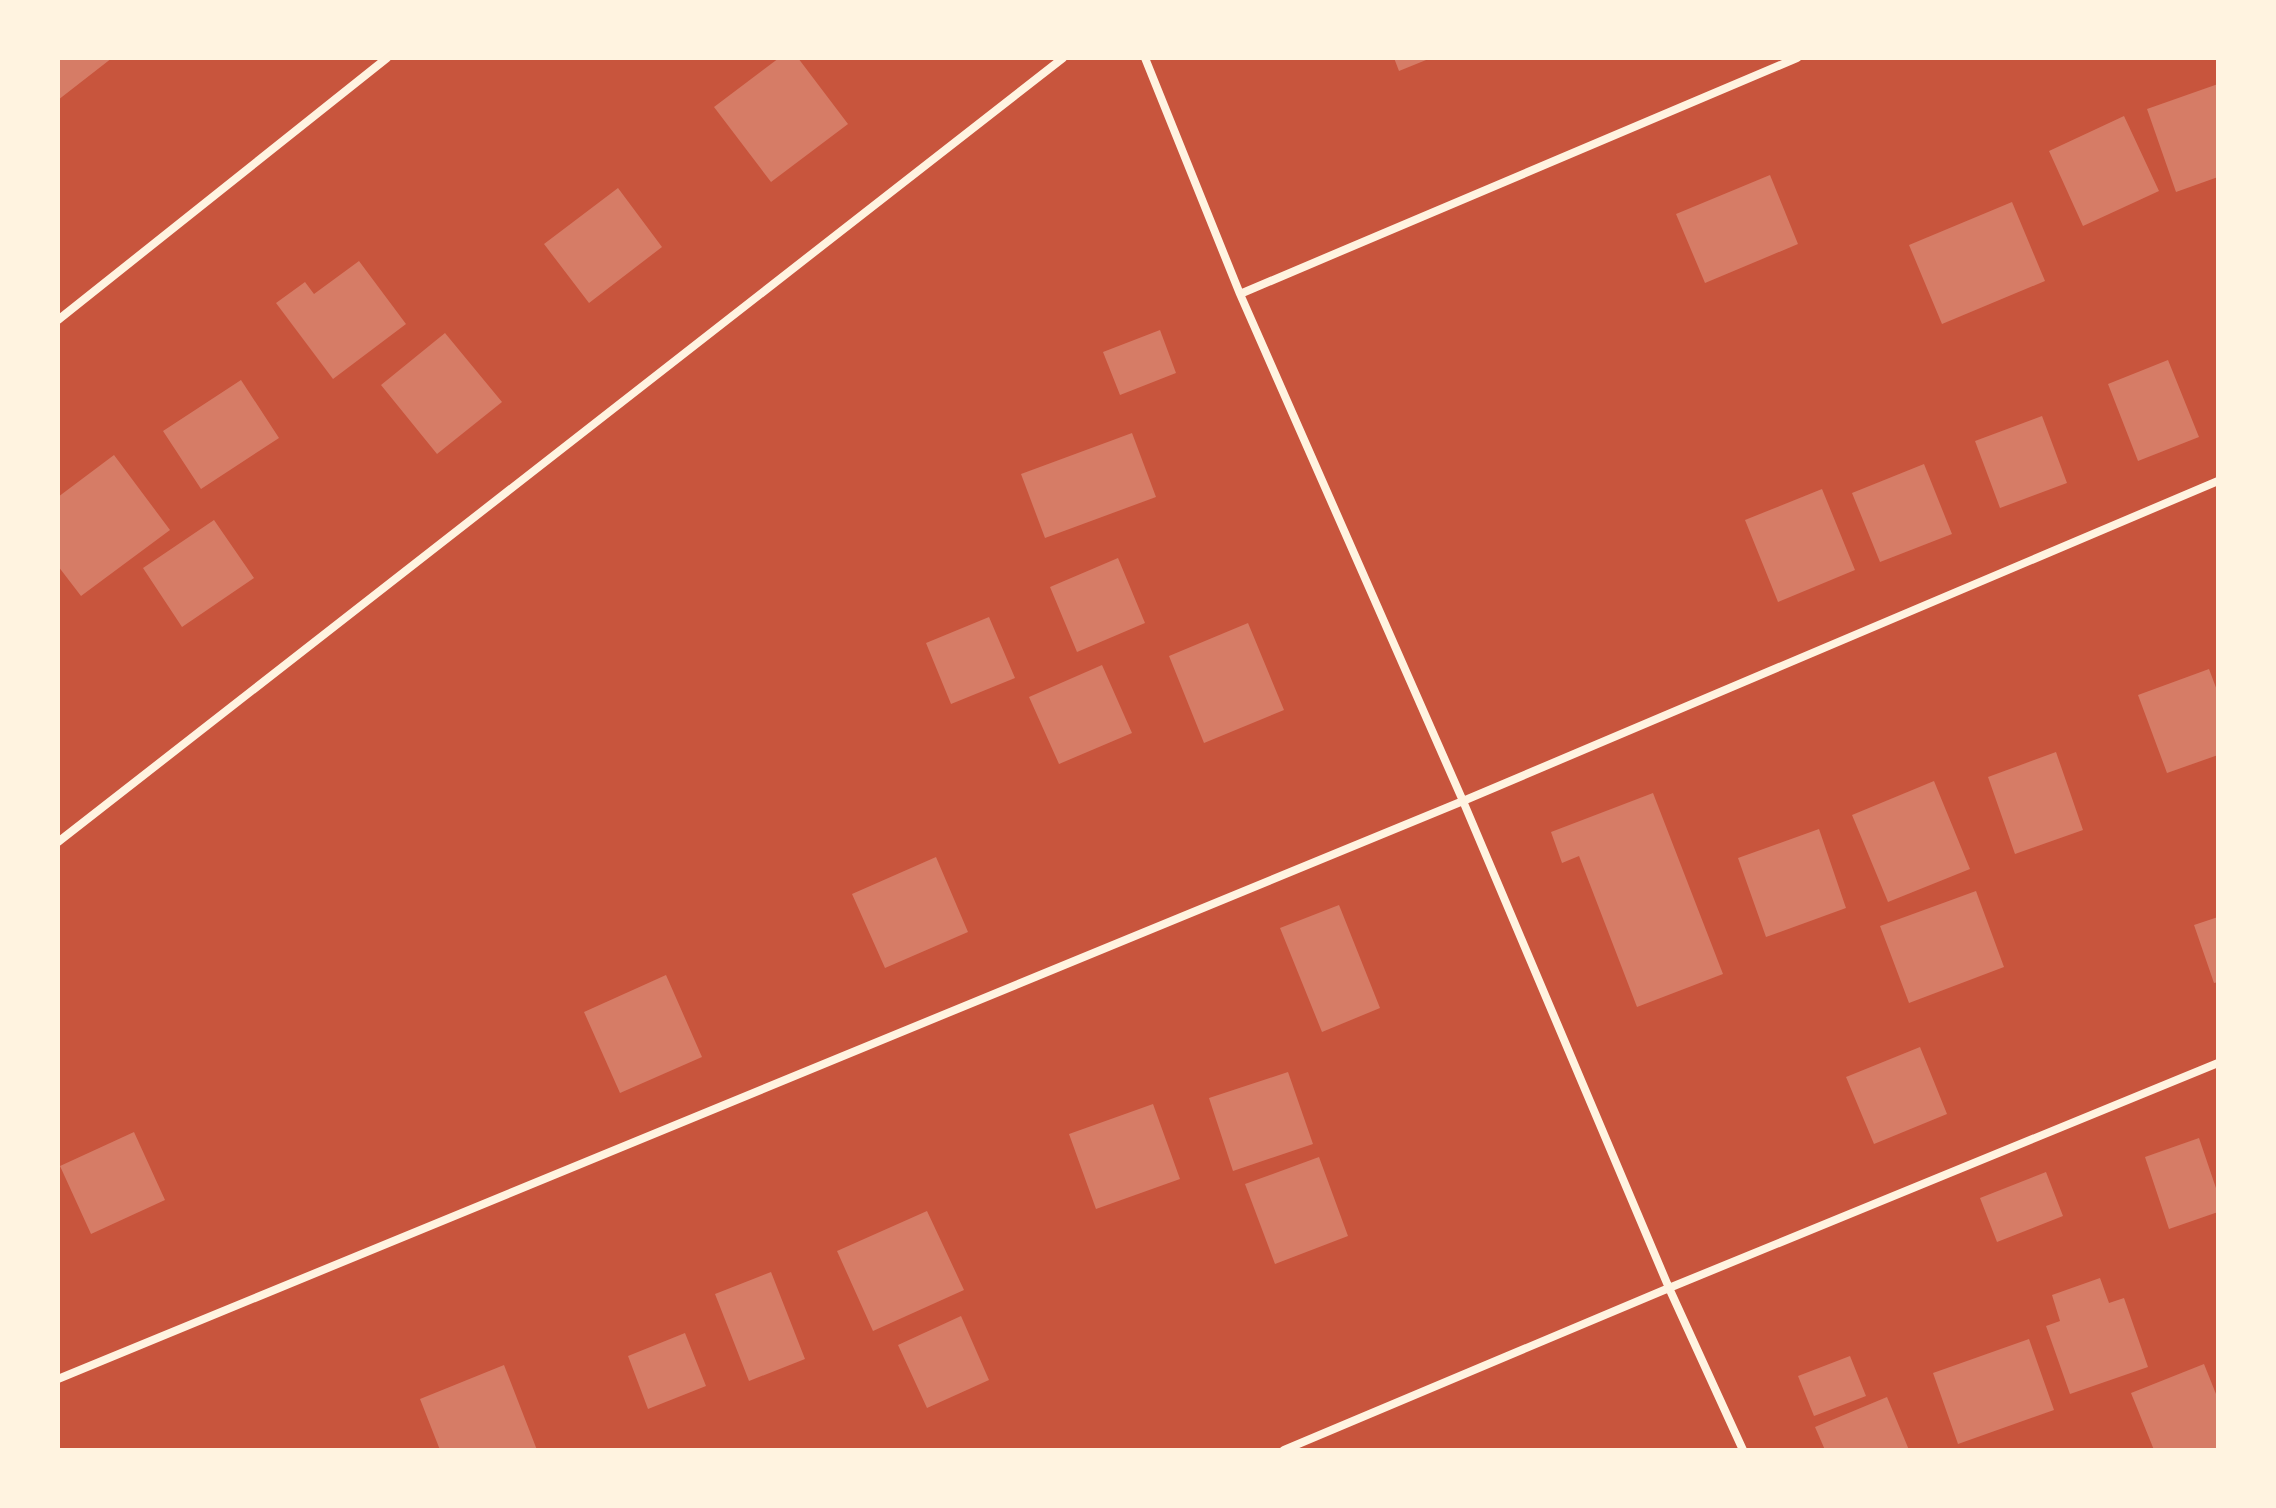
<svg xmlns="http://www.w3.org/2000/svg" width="2276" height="1508" viewBox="0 0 2276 1508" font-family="Arial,sans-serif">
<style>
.building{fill:#d67c66}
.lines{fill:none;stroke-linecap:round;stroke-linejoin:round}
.minor{stroke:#fff3e0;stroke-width:8}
</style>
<rect width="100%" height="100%" fill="#c8553d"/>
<path class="building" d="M58,58H112L58,100Z
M779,58H798L848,124L771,182L714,107Z
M1394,58H1431L1399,71Z
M2218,84V177L2176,192L2147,109Z
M2124,116L2159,191L2083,226L2049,151Z
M1770,175L1798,244L1705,283L1676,214Z
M618,188L662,247L589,303L544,244Z
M2012,202L2045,281L1942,324L1909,245Z
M359,261L406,324L333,379L276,303L305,282L314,294Z
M1160,330L1176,373L1120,395L1103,352Z
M445,333L502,402L437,454L381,385Z
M2168,360L2199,437L2138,461L2108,384Z
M241,380L279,438L201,489L163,431Z
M2042,416L2067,483L2000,508L1975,441Z
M1132,433L1156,497L1045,538L1021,474Z
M114,455L170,530L81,596L58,566V497Z
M1924,464L1952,534L1880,562L1852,493Z
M1822,489L1855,570L1778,602L1745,520Z
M214,520L254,578L182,627L143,568Z
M1118,558L1145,623L1077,652L1050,587Z
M989,617L1015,678L951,704L926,643Z
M1248,623L1284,710L1204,743L1169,656Z
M1102,665L1132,733L1059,764L1029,697Z
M2209,669L2218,693V755L2167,773L2138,695Z
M2056,752L2083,830L2015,854L1988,777Z
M1934,781L1970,869L1888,902L1852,815Z
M1653,793L1723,974L1637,1007L1579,856L1562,863L1551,832Z
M1819,829L1846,908L1766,937L1738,858Z
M936,857L968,932L885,968L852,894Z
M1976,891L2004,967L1909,1003L1880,926Z
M1339,905L1380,1008L1322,1032L1280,928Z
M2218,917V982L2214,983L2194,925Z
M666,975L702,1057L620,1093L584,1012Z
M1920,1047L1947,1114L1874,1144L1846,1077Z
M1288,1072L1313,1144L1233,1171L1209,1098Z
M1153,1104L1180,1179L1096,1209L1069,1134Z
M134,1132L165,1200L91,1234L60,1166Z
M2199,1138L2218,1194V1212L2169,1229L2145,1157Z
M1319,1157L1348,1236L1275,1264L1245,1184Z
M2046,1172L2063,1216L1997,1242L1980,1198Z
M927,1211L964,1290L873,1331L837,1251Z
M771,1272L805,1359L749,1381L715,1294Z
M2100,1278L2109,1303L2124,1298L2148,1367L2070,1394L2046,1326L2060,1321L2052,1295Z
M961,1316L989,1380L927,1408L898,1345Z
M685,1333L706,1386L648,1409L628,1356Z
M2029,1339L2054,1410L1958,1444L1933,1373Z
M1850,1356L1866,1396L1814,1416L1798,1376Z
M2204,1364L2218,1399V1450H2154L2131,1393Z
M504,1365L537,1450H440L420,1399Z
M1887,1397L1909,1450H1825L1815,1427Z"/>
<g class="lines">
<path class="minor" d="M1145,58L1240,294L1463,801L1669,1288L1743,1450
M1240,294L1797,58
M58,320L387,58
M58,842L1063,58
M58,1379L1463,801L2218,481
M1284,1450L1669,1288L2218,1063"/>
</g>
<rect width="2276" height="1508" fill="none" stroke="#fff3e0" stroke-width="120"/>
</svg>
